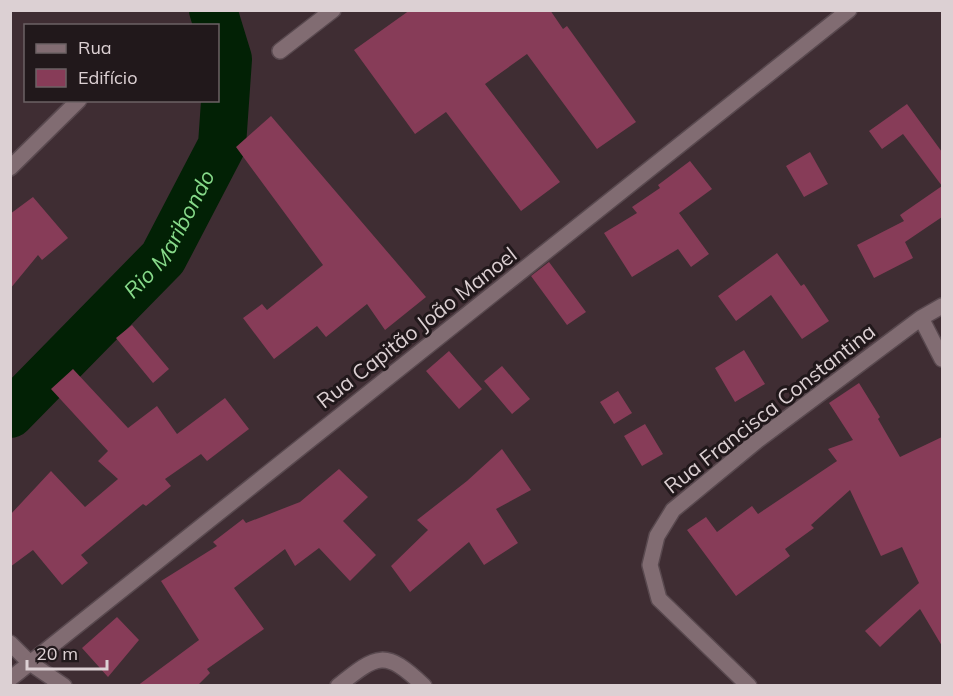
<svg xmlns="http://www.w3.org/2000/svg" width="953" height="696" viewBox="0 0 953 696" font-family="Mulish,sans-serif">
<style>
.lines{fill:none;stroke-linecap:round;stroke-linejoin:round}
.river{stroke:#022105;stroke-width:48}
.building{fill:#873c58}
.street-casing{stroke:#59494f;stroke-width:18}
.secondary-casing{stroke:#59494f;stroke-width:18}
.street{stroke:#816c72;stroke-width:15}
.secondary{stroke:#816c72;stroke-width:15}
.labels{text-anchor:middle;stroke-width:6;stroke-linejoin:round;paint-order:stroke}
.street-label{font-size:21px;fill:#dcd0d3;stroke:#21181b}
.water-label{font-size:22px;font-style:italic;fill:#87da8a;stroke:#21181b}
</style>
<rect width="100%" height="100%" fill="#3f2d33"/>
<g class="lines">
<path class="river" id="s1" d="M10,414L163,258L222,145L228,59L213,10"/>
</g>
<path class="building" d="M410,10H550L563,29L567,26L636,122L597,149L527,54L485,84L560,182L521,211L446,112L415,134L354,50Z
M907,104L942,152V217L905,242L913,258L874,278L857,245L904,221L900,215L942,186L903,134L882,149L869,131Z
M271,116L426,297L385,330L367,304L326,337L317,326L274,359L243,318L262,304L267,310L323,265L236,147Z
M810,152L828,184L804,197L786,166Z
M690,161L712,189L679,213L709,254L691,267L678,249L632,277L604,233L637,213L632,207L660,188L658,185Z
M33,197L68,238L42,260L38,255L10,289V214Z
M777,253L801,286L804,284L829,321L802,339L771,295L736,321L718,296Z
M549,262L586,312L567,325L531,276Z
M132,325L169,369L153,383L116,338Z
M744,350L765,384L735,402L715,368Z
M449,351L482,389L459,409L426,371Z
M502,366L530,399L512,414L484,381Z
M73,369L128,428L157,406L177,434L225,398L249,429L207,461L201,454L165,479L171,486L146,506L143,504L81,555L88,563L62,585L33,550L10,567V515L51,471L85,507L118,479L98,461L108,451L51,389Z
M859,383L880,417L878,419L900,457L942,437V646L920,609L880,647L865,631L919,583L902,547L881,556L850,490L811,525L814,528L785,549L790,556L736,596L687,530L706,517L717,532L752,506L758,514L837,461L828,449L853,440L829,403Z
M618,391L632,413L614,424L600,402Z
M645,424L663,454L642,466L624,436Z
M502,449L531,490L496,509L518,543L484,565L469,542L410,592L391,566L428,530L417,520L467,481Z
M339,469L368,497L343,521L376,555L350,581L319,548L295,566L285,549L234,588L264,629L207,669L210,673L197,686H137L199,640L161,581L217,546L213,542L243,519L246,523L300,502Z
M117,617L139,640L108,677L82,648Z"/>
<g class="lines">
<defs>
<path id="street" d="M280,51L333,10
M10,168L79,100
M921,318L942,359
M10,643L30,663L64,686
M338,686C378,654 385,649 424,686
M749,686L659,599L650,565L657,536L673,510L758,440L921,318L942,306"/>
<path id="secondary" d="M10,679L849,10"/>
</defs>
<use href="#street" class="street-casing"/>
<use href="#secondary" class="secondary-casing"/>
<use href="#street" class="street"/>
<use href="#secondary" class="secondary"/>
</g>
<g class="labels">
<g class="street-label">
<text transform="translate(417 328) rotate(-38)" y="7">Rua Capitão João Manoel</text>
<text transform="translate(770 409) rotate(-38)" y="7">Rua Francisca Constantina</text>
</g>
<g class="water-label">
<text dy="8" stroke="none"><textPath href="#s1" startOffset="242">Rio Maribondo</textPath></text>
</g>
</g>
<rect width="953" height="696" fill="none" stroke="#dcd0d3" stroke-width="24"/>
<rect x="24" y="24" width="195" height="78" fill="#21181b" stroke="#6c6265" stroke-width="1.5"/>
<rect x="36" y="44" width="30" height="9" fill="#816c72" stroke="#6c6265" stroke-width="1.5"/>
<text x="78" y="54" font-size="18" fill="#dcd0d3">Rua</text>
<rect x="36" y="69" width="30" height="18" fill="#873c58" stroke="#6c6265" stroke-width="1.5"/>
<text x="78" y="84" font-size="18" fill="#dcd0d3">Edifício</text>
<path d="M27 660v9h80v-9" fill="none" stroke="#dcd0d3" stroke-width="3"/>
<text x="36" y="660" font-size="18" fill="#dcd0d3" stroke="#21181b" stroke-width="4.5" paint-order="stroke">20 m</text>
</svg>
